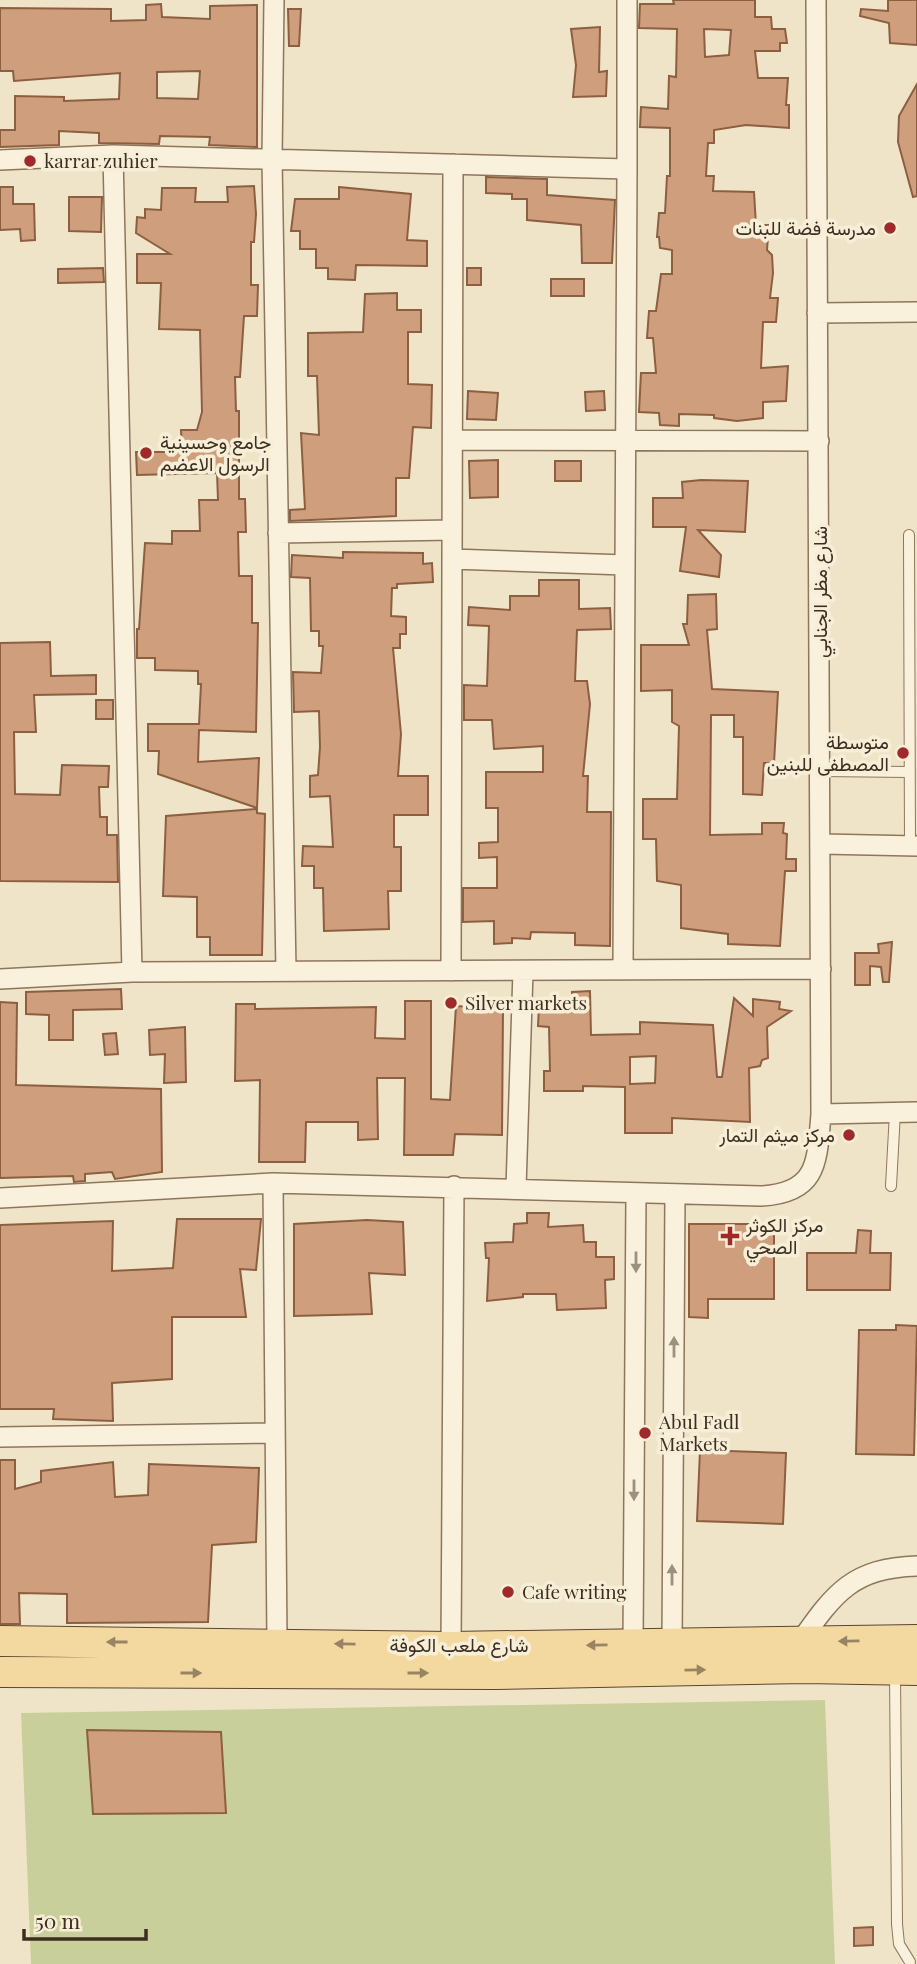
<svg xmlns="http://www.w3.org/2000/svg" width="917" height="1964" viewBox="0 0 917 1964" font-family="'Playfair Display',Vazirmatn,serif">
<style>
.green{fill:#c9cf9b}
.building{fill:#cf9f7d;stroke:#8d5f41;stroke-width:2;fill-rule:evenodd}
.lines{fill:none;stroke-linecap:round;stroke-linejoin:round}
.lane-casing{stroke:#8d765c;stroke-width:12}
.street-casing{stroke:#8d765c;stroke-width:22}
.primary-casing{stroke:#5b4430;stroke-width:32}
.lane{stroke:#faf1dc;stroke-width:10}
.street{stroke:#faf1dc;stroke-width:19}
.primary{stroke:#f3d9a0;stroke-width:30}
.oneway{fill:#9c907e}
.oneway2{fill:#988460}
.poi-dot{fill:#9e2a2b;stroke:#f7eed8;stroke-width:2.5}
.labels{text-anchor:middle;stroke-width:7;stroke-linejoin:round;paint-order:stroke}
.poi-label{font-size:19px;fill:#3d2e20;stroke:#f7eed8;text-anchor:start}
.street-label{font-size:19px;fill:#3d2e20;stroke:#f7eed8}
</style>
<rect width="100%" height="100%" fill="#f0e4c8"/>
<path class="green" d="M825,1700L835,1964H31L21,1713Z"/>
<path class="building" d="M673,0H755V17H771L772,29H785L787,43H780V51H755L758,78H788L786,105H789V128L746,125L714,130V143H708L706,176H714L713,191L754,192L756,225H769L767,250L772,255L773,273L770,298H778L776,322H763L761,368L788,366L786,401L763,402V418L737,421L714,418V415L679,414V426L660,425L659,413L639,412L641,373H656L653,338H647L649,311H656L661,274H672V250L660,248L659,237H657L659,213H665L667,176H670V128L640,127L641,107L668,109L669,76L676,77L677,29L639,28L640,4H674ZM704,29L731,30L729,55L705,57Z
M888,0H917V45L890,43L889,23L860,16L861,9L888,11Z
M161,4L162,17L210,19V6L257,5V147L209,145L210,137L160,136L159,144L99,143V133L59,131V145L0,147V130H15V96L64,97V101L119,99L120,73L14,81L13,71H0V8L111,9V21L146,20V5ZM200,71L198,99L157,98V72Z
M288,9H301L299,46H289Z
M600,27L599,72L607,71L606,96L573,97L576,65L571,29Z
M917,84V196L913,197L898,142L899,116Z
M486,177L547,179V195L615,200L612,263H582L581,225L527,220V199H512V194L486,193Z
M254,186L256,214L254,242H251V285H258L257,316H244L240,377H235L236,411H239V499H245L246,532H238L239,576H252V623H258L256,732L199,730L198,762L259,758L257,808L158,774L159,751H148V724H199L201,684H198V671L155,670V658H137V629H139L145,543L172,544V531H200L199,500H218L217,473L137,475L136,452H182L181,430H197L202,412L200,330L159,329L161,283H137V254H170L136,233L137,217L145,218V209L161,210L162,188H196L195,202H228L227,187Z
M0,187H13V204H34L35,240L21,241L20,229L0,230Z
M339,187L411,194L407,240L427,241V266L356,265L355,280L328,279V268H316V249H300V231H291L295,199H339Z
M69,197H102L101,232L69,231Z
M103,268L104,282L58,283V269Z
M467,268H481V285H467Z
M551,279H584V296H551Z
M397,293V310H421V332H408V384L432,385L431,428L413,427L409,478H396V516L290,521V510L305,509L301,433L319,435L317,376H308V333L363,332L365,294Z
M468,391L498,393L496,420L467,419Z
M604,391L605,410L586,411L585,392Z
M498,460V497L470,498L469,461Z
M555,461H581V481H555Z
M701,480L748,481L745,532L698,530L721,555L719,577L680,571L686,527H653V498H683L682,482Z
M343,552L423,553V564L432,563L433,582L397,584V588H392L391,616L406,617V634H400V648H393L401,734L398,776H428V815H394V847H401V891H388L389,929L324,931L323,888H314V866H302L303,846L333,847L330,796L310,797V776L318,775L320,747L319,711L294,712L293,672L321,673L323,646H319V631H311L310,578L291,577L292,555L343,558Z
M539,580H579V609L610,608L611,629L577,630L575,681H587L590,704L583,776H588L587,812H611L610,946L575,945V933L531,932L530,939L512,938V943L494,944V921L463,922V888H497V857L479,858V843L498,842V808H486V772H543V746L494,749L492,720H464V685L487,686L489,626L468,625L469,607L510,610V596H539Z
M716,594L717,629L707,630L712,689L778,692L774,763H764L762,795L743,794V737H734V715H711L710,835L762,834V823H784L783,833L787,834L786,859H796V871H785L780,946L728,944V934L681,928V885L657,881L656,839H643V799H677L679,726L672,722V690L641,691V645H689L683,624H687L688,595Z
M50,642L51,676L96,675V694L34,695L36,732H14L15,794L60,795L62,765L109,766L108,787H99L100,817H107V835H117L118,882L0,881V643Z
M96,700H113V719H96Z
M257,809V813L265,814L262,955H210V937H197V897L163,896L166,816Z
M892,942L889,982H883L881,967L870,966V985H855V953H879L878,944Z
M121,989L122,1009L73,1010V1040H49V1015L26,1014V992Z
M590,991L591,1035L640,1034V1022L713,1025L717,1077H722L734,998L753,1016V999L780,1002L779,1009L791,1011L767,1027L768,1058L762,1060L760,1066L749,1068L750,1122L672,1118V1133H625V1087L583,1086V1091H544V1071H550L549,1027L538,1026L539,1006L561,1007V1000H572V992ZM656,1056L655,1083L630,1084V1057Z
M405,1001H431V1099L450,1100L456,1006L503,1009L502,1135L455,1134L453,1155H404L405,1078H377L378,1139L358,1140V1122H306L305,1162H259L260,1080L235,1081L236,1004H255V1009L376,1007L375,1038L405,1039Z
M0,1002L17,1003L16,1085L161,1089L162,1172L115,1179L112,1172L85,1174V1181L74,1182L73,1176L0,1178Z
M185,1027L186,1082L164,1083L165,1054L150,1055L149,1030Z
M116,1033L118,1054L105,1055L103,1034Z
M527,1213H549L548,1227L583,1225L584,1242H596V1257H614V1279L605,1280L606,1308L557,1310L556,1294H523V1297L487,1301L489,1258H486L485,1243L513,1242L514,1224L527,1223Z
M177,1219H261L256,1270L240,1269L246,1317H172V1379L112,1383L113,1421L53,1419L54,1409H0V1225L113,1221L112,1271L173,1268Z
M367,1220L403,1222L405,1275L369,1273L372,1314L294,1316V1224Z
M689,1224H774V1299H708V1318L689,1317Z
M858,1230L871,1231L870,1253H891L890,1290H807V1253H856Z
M896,1325L917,1326L914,1455L856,1454L859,1330H896Z
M700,1450L786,1453L783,1524L697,1521Z
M0,1460H15V1489L41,1482V1471L113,1462L115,1497L148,1495L149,1464L259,1468L256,1542L212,1545L208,1622L67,1623V1594L19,1593L20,1624H0Z
M87,1730L221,1732L226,1813L93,1814Z
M873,1927V1945L854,1946V1928Z"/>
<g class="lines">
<defs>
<path id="lane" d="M909,535L910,846
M821,771L909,772
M891,1186L895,1112
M895,1672L897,1924L899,1944L910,1962"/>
<path id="street" d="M274,0L272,159L286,971
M113,155L132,972
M0,160L113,155L627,169V0
M817,313L917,312
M453,440L819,441
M278,533L452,530
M452,559L625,565
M822,844L917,846
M623,970L627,169
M451,971L453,164
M0,979L132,972L821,969
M821,1114L917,1112
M273,1183L277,1642
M516,1188L523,971
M0,1198L273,1183L761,1196C818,1193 817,1162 821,1114L816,0
M0,1437L274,1433
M800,1642C835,1592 853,1568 917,1566
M672,1643L675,1194
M633,1644L636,1194
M451,1647L454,1186"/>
<path id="primary" d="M0,1641L451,1647L917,1640
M0,1672L495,1674L806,1668L917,1670"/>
</defs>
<use href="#lane" class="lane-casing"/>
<use href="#street" class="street-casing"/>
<use href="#primary" class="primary-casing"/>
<use href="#lane" class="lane"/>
<use href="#street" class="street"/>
<use href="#primary" class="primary"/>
</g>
<defs><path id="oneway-solid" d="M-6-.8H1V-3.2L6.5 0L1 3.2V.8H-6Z" transform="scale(1.75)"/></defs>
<g class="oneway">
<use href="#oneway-solid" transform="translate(636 1262) rotate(90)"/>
<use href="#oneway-solid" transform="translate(674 1347) rotate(-90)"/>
<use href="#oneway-solid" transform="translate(634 1490) rotate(90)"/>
<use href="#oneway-solid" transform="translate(672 1575) rotate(-90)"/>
</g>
<g class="oneway2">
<use href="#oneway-solid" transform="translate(849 1641) rotate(179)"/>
<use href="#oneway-solid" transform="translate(117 1642) rotate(-180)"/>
<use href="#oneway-solid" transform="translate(345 1644) rotate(-179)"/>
<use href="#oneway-solid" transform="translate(597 1645) rotate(179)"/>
<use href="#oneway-solid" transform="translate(695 1670) rotate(-1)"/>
<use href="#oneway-solid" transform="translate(191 1673)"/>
<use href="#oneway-solid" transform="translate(418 1673)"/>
</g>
<g class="poi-dot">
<circle cx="30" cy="161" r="7"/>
<circle cx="890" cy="228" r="7"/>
<circle cx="146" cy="453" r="7"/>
<circle cx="903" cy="753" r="7"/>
<circle cx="451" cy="1003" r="7"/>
<circle cx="849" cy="1135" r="7"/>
<path d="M726.5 1225.5h7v7h7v7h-7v7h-7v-7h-7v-7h7z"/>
<circle cx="645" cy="1433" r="7"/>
<circle cx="508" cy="1592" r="7"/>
</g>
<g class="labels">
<g class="poi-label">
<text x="44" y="168">karrar zuhier</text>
<text x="876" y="235" text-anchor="end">مدرسة فضة للبنات</text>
<text x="160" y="449">جامع وحسينية<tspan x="160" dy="22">الرسول الاعضم</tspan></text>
<text x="889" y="749" text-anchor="end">متوسطة<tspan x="889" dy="22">المصطفى للبنين</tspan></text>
<text x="465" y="1010">Silver markets</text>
<text x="835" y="1142" text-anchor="end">مركز ميثم التمار</text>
<text x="746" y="1232">مركز الكوثر<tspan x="746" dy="22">الصحي</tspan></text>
<text x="659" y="1429">Abul Fadl<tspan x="659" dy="22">Markets</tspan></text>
<text x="522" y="1599">Cafe writing</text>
</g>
<g class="street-label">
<text transform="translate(820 592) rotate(-90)" y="7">شارع مظر الجنابي</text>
<text x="459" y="1652">شارع ملعب الكوفة</text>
</g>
</g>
<path d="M24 1929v10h122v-10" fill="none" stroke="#3d2e20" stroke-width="3.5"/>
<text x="35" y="1929" font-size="21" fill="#3d2e20" stroke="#f7eed8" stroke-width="5" paint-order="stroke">50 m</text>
</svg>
